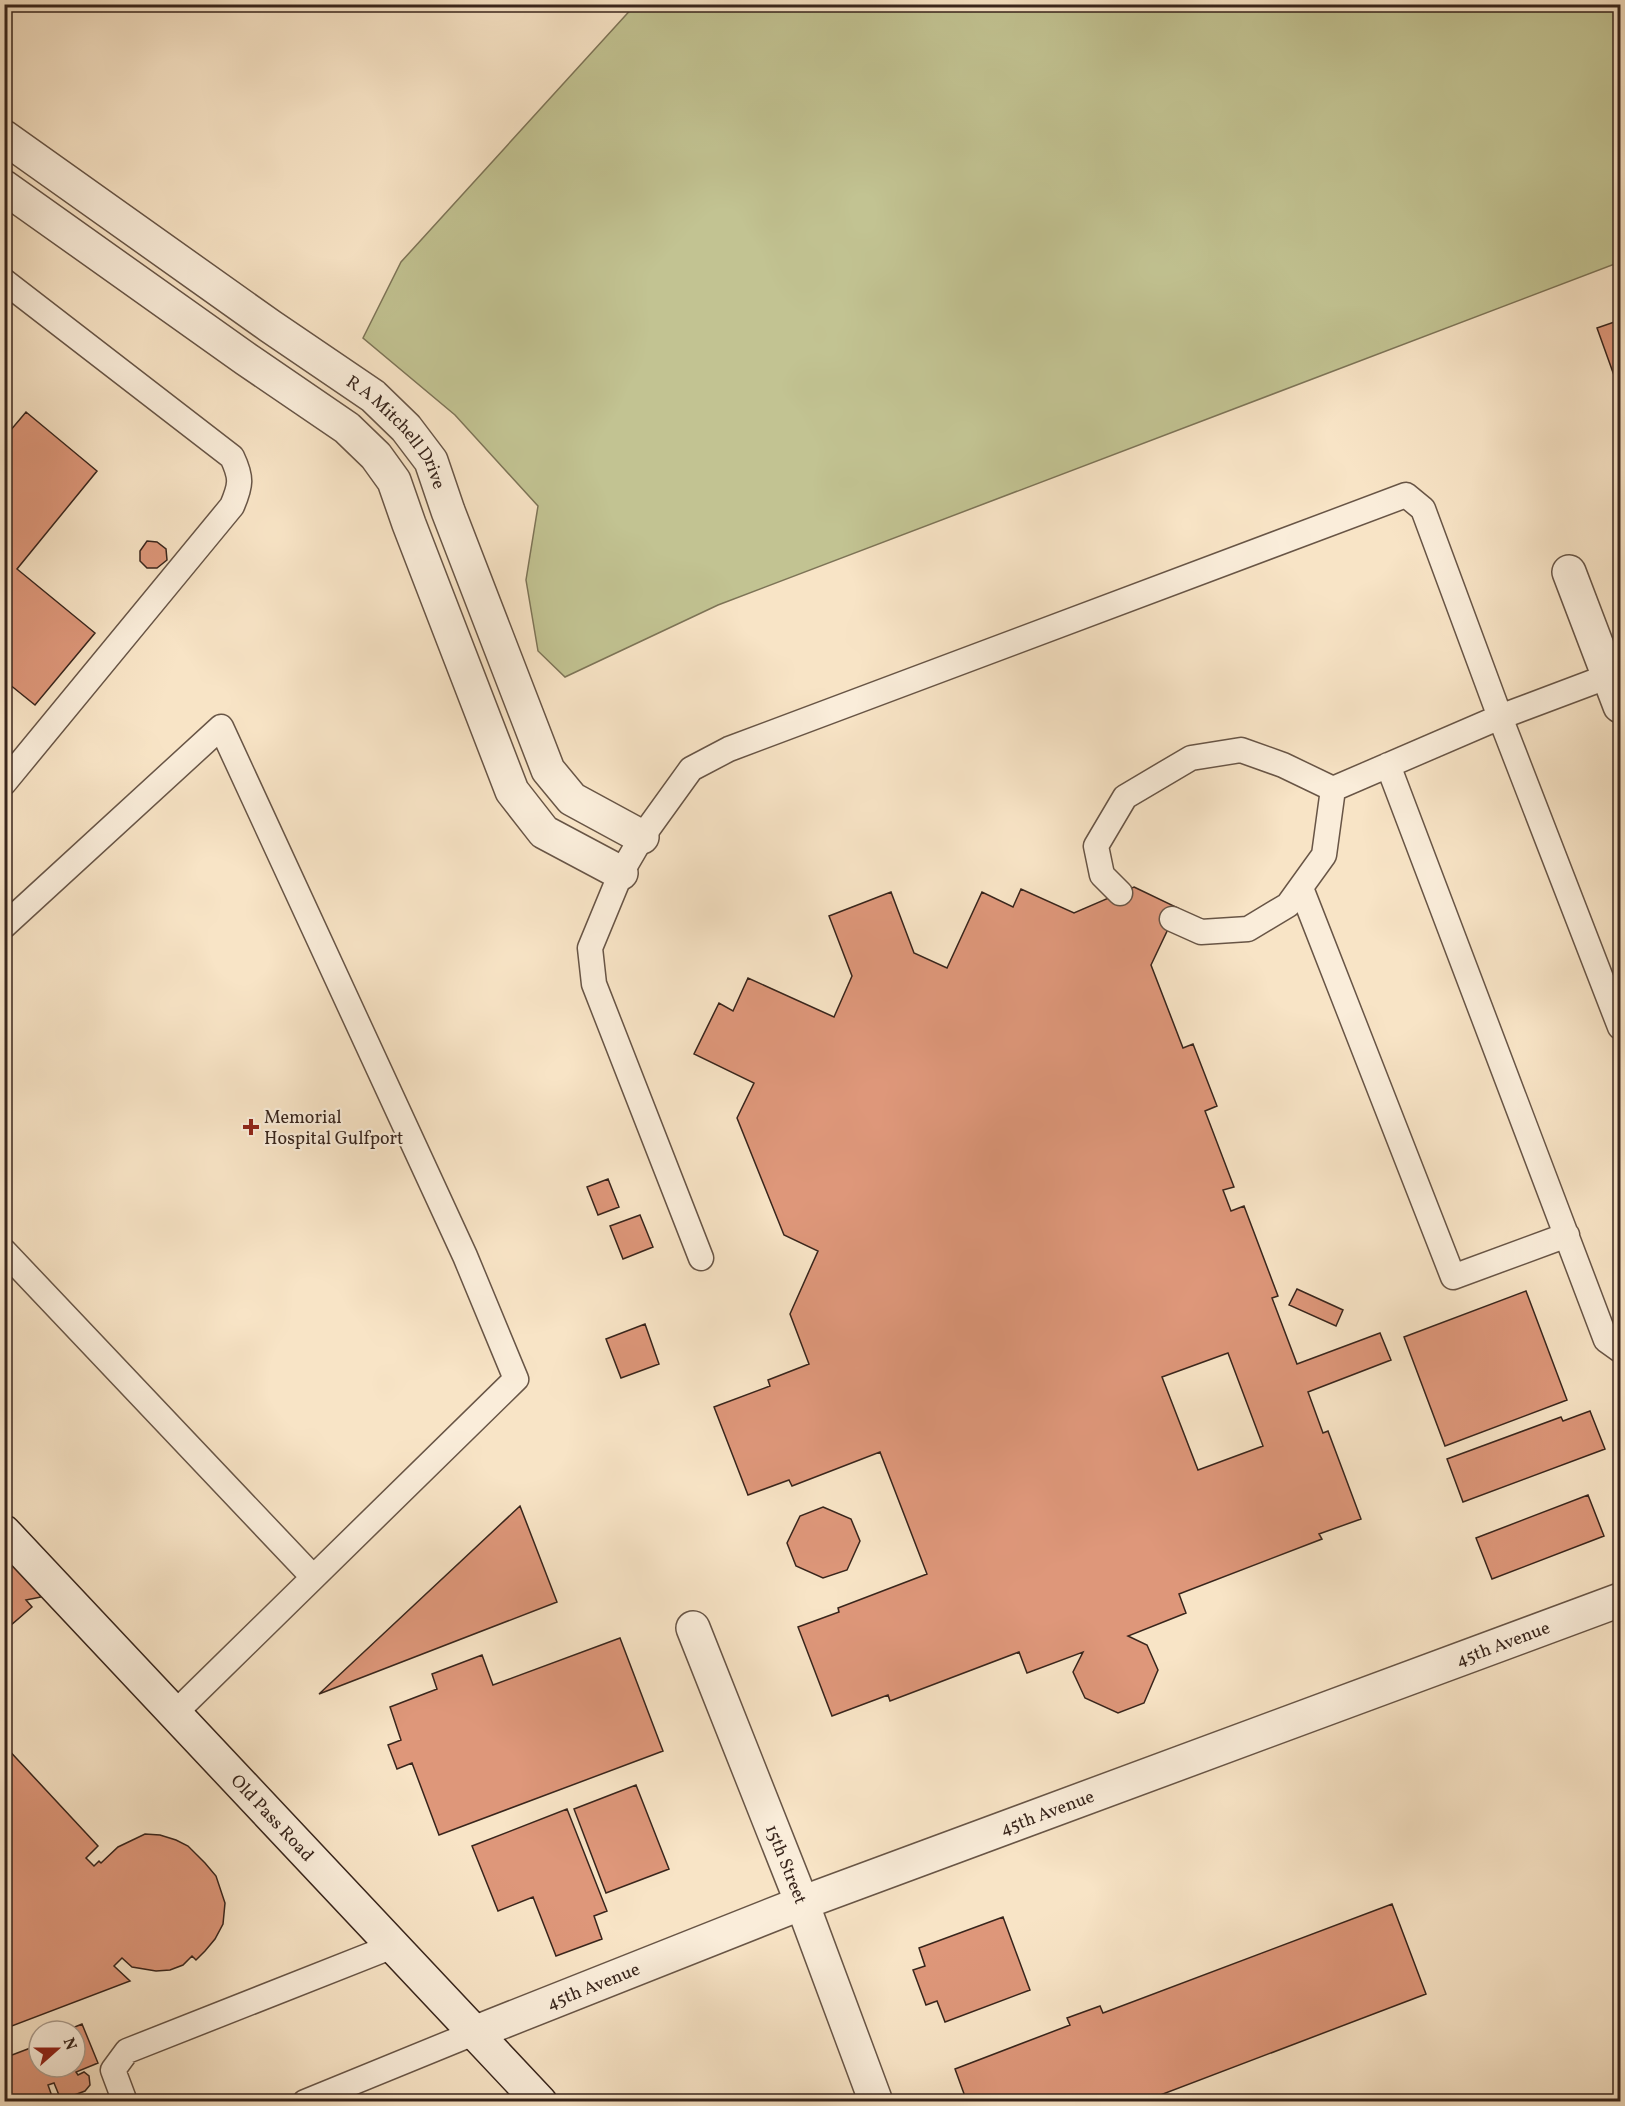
<svg xmlns="http://www.w3.org/2000/svg" width="1625" height="2106" viewBox="0 0 1625 2106" font-family="Vollkorn,serif">
<style>
.green{fill:#c2c392;stroke:#7d7457;stroke-width:1.5}
.building{fill:#de977a;stroke:#38251c;stroke-width:1.5;fill-rule:evenodd}
.lines{fill:none;stroke-linecap:round;stroke-linejoin:round}
.service-casing{stroke:#685546;stroke-width:27}
.minor-casing{stroke:#685546;stroke-width:36}
.secondary-casing{stroke:#38251c;stroke-width:36}
.service{stroke:#faedda;stroke-width:24}
.minor{stroke:#faedda;stroke-width:33}
.secondary{stroke:#faedda;stroke-width:33}
.poi-dot{fill:#8f2418;stroke:#faedda;stroke-width:2}
.labels{text-anchor:middle;stroke-width:4.5;stroke-linejoin:round;paint-order:stroke}
.street-label{font-size:18px;fill:#38251c;stroke:#faedda}
.poi-label{font-size:18px;fill:#38251c;stroke:#faedda;text-anchor:start}
</style>
<rect width="100%" height="100%" fill="#f8e4c6"/>
<filter id="stains"><feTurbulence type="fractalNoise" baseFrequency=".00333" numOctaves="4"/><feColorMatrix values="0 0 0 0 .2 0 0 0 0 .09 0 0 0 0 .02 0 0 0 .5 -.17"/></filter>
<radialGradient id="worn" r=".72"><stop offset=".6" stop-color="#630" stop-opacity="0"/><stop offset="1" stop-color="#630" stop-opacity=".3"/></radialGradient>
<path class="green" d="M635,5H1620V262L718,605L565,677L538,651L526,580L538,506L455,415L363,338L401,262Z"/>
<path class="building" d="M1620,320V392L1597,328Z
M26,412L97,471L17,569L95,633L35,705L4,680V438Z
M147,541L157,542L166,549L167,560L157,568H147L140,561V551Z
M1134,887L1178,908L1151,965L1183,1048L1193,1044L1217,1106L1205,1111L1234,1187L1223,1190L1231,1211L1244,1206L1278,1296L1272,1298L1297,1364L1380,1333L1391,1360L1308,1392L1323,1433L1328,1431L1361,1519L1319,1534L1322,1539L1179,1594L1186,1613L1128,1636L1147,1645L1158,1670L1144,1703L1118,1713L1085,1698L1073,1672L1083,1652L1027,1673L1019,1652L890,1701L888,1695L832,1716L798,1627L839,1612L838,1608L927,1574L880,1452L792,1486L789,1480L748,1495L714,1407L770,1386L768,1380L809,1364L790,1314L818,1251L784,1235L737,1118L754,1083L694,1054L719,1003L733,1011L748,978L834,1017L852,976L829,916L891,892L914,953L947,968L982,892L1013,907L1021,889L1074,913ZM1228,1353L1263,1446L1198,1470L1162,1377Z
M608,1179L619,1207L598,1215L587,1187Z
M640,1215L653,1247L623,1259L610,1226Z
M1297,1289L1343,1310L1336,1326L1289,1305Z
M1526,1291L1567,1400L1445,1446L1404,1337Z
M645,1324L659,1364L621,1378L606,1339Z
M1590,1411L1605,1449L1463,1502L1447,1459L1561,1417L1563,1421Z
M1588,1495L1604,1536L1492,1579L1476,1538Z
M520,1506L557,1602L319,1694Z
M823,1507L851,1519L860,1541L847,1570L823,1578L796,1566L787,1543L800,1516Z
M4,1558L14,1562L30,1578L41,1597L26,1600L32,1607L4,1631Z
M620,1638L663,1751L439,1835L412,1763L397,1769L388,1745L401,1740L390,1707L437,1689L432,1674L482,1655L493,1685Z
M4,1745L98,1846L86,1858L94,1866L99,1861L101,1863L118,1847L145,1834L160,1835L176,1840L188,1846L205,1863L216,1876L225,1903L223,1924L215,1939L205,1951L196,1960L192,1956L183,1965L170,1970L156,1971L132,1967L122,1958L114,1966L130,1981L4,2029Z
M636,1785L669,1869L606,1893L574,1809Z
M567,1809L607,1911L594,1916L602,1939L556,1956L533,1897L498,1911L472,1846Z
M1392,1904L1426,1994L1142,2102H967L955,2069L1070,2025L1067,2018L1100,2006L1103,2013Z
M1003,1917L1030,1990L945,2022L937,2001L926,2005L913,1970L925,1966L919,1948Z
M82,2024L98,2063L76,2072L78,2075L84,2072L89,2076L90,2085L85,2091L61,2100L54,2083L48,2085L54,2102H4V2058L33,2047L32,2044L39,2041V2067H75V2031H65Z"/>
<g class="lines">
<defs>
<path id="service" d="M4,281L232,457C242,478 241,485 232,506L4,783
M1388,765L1606,1340L1620,1350
M1301,888L1453,1277L1567,1235
M1120,893L1102,875L1096,846L1125,797L1191,758L1241,750L1283,765L1333,789L1500,717L1620,1027
M1172,919L1201,932L1248,929L1288,905L1324,855L1333,789
M4,926L221,727L465,1256L516,1379L175,1713
M4,1251L313,1577
M701,1258L594,984L590,948L621,873L642,837L691,769L729,749L1406,495L1423,509L1500,717L1609,676
M125,2102L113,2070L127,2051L393,1946
M305,2102L474,2033"/>
<g id="minor">
<path id="s1" d="M4,137L270,326L373,396L406,428L431,461L448,511L548,770L572,799L642,837"/>
<path d="M4,187L246,359L347,428L376,456L394,481L409,524L512,791L544,832L621,873"/>
<path d="M1569,572L1620,706"/>
<path id="s2" d="M693,1628L802,1903L876,2102"/>
<path id="s3" d="M474,2033L802,1903L1620,1600"/>
</g>
<g id="secondary">
<path id="s4" d="M4,1532L540,2102"/>
</g>
</defs>
<use href="#service" class="service-casing"/>
<use href="#minor" class="minor-casing"/>
<use href="#secondary" class="secondary-casing"/>
<use href="#service" class="service"/>
<use href="#minor" class="minor"/>
<use href="#secondary" class="secondary"/>
</g>
<path class="poi-dot" d="M248 1118h6v6h6v6h-6v6h-6v-6h-6v-6h6z"/>
<g class="labels">
<g class="street-label">
<text dy="6" stroke="none"><textPath href="#s1" startOffset="494">R A Mitchell Drive</textPath></text>
<text dy="6" stroke="none"><textPath href="#s3" startOffset="1100">45th Avenue</textPath></text>
<text dy="6" stroke="none"><textPath href="#s3" startOffset="614">45th Avenue</textPath></text>
<text dy="6" stroke="none"><textPath href="#s4" startOffset="392">Old Pass Road</textPath></text>
<text dy="6" stroke="none"><textPath href="#s2" startOffset="254">15th Street</textPath></text>
<text dy="6" stroke="none"><textPath href="#s3" startOffset="128">45th Avenue</textPath></text>
</g>
<g class="poi-label">
<text x="264" y="1123">Memorial<tspan x="264" dy="21">Hospital Gulfport</tspan></text>
</g>
</g>
<rect width="1625" height="2106" fill="none" stroke="#f8e4c6" stroke-width="24"/>
<rect x="6" y="6" width="1613" height="2094" fill="none" stroke="#38251c" stroke-width="3"/>
<rect x="12" y="12" width="1601" height="2082" fill="none" stroke="#38251c" stroke-width="1.5"/>
<g transform="translate(57 2049) rotate(69)"><circle r="28" fill="#faedda" stroke="#ac9d8e" stroke-width="1.5"/>
<path d="M0-4.5L10 22L0 15L-10 22Z" fill="#8f2418"/>
<text y="-9" font-size="16" font-weight="bold" text-anchor="middle" fill="#38251c">N</text>
</g>
<rect width="100%" height="100%" filter="url(#stains)"/>
<rect width="100%" height="100%" fill="url(#worn)"/>
</svg>
